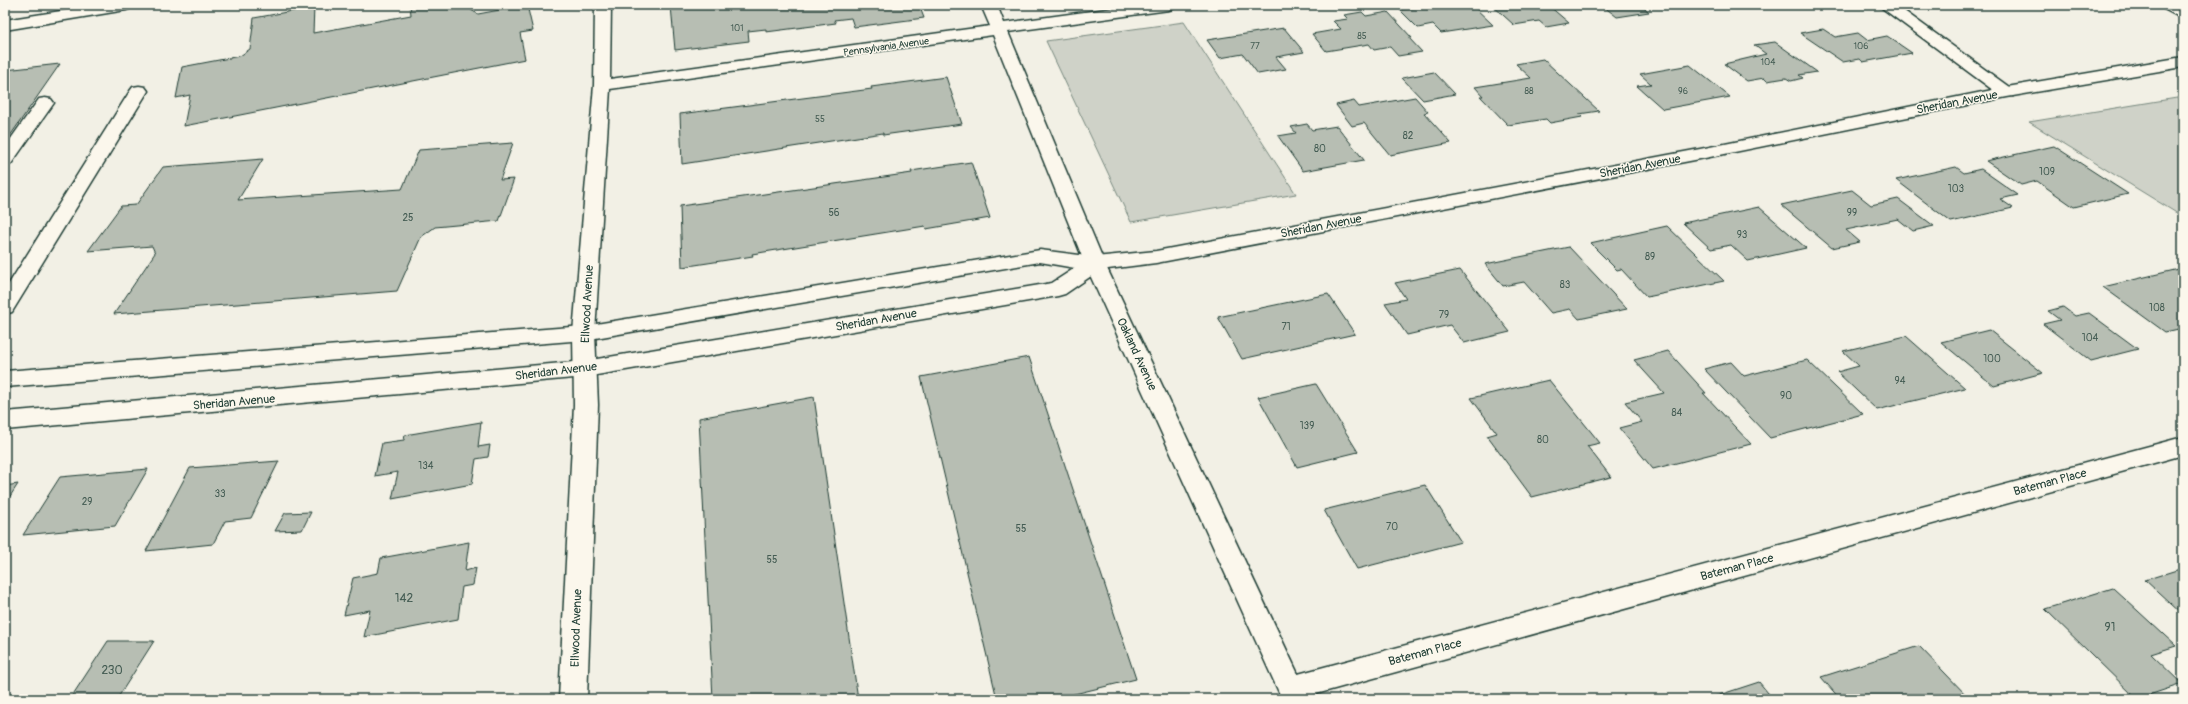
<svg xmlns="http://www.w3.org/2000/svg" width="2188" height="704" viewBox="0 0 2188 704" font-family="Pangolin,sans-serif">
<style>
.green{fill:#cfd2c8;stroke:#77887e}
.building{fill:#b7beb3;stroke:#1f3d34}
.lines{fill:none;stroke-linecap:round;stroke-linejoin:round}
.service-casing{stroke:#1f3d34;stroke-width:3}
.minor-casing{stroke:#1f3d34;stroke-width:3}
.tertiary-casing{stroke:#1f3d34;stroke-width:3}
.motorway-casing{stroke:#1f3d34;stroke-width:3}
.service{fill:#fbf7ec;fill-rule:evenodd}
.minor{fill:#fbf7ec;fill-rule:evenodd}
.tertiary{fill:#fbf7ec;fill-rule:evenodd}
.motorway{fill:#fbf7ec;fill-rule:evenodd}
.labels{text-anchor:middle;stroke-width:3;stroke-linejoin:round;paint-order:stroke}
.far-number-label{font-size:9px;fill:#455d54}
.far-street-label{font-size:10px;fill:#1f3d34;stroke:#fbf7ec}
.number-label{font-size:10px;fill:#455d54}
.street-label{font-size:12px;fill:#1f3d34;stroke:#fbf7ec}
.near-number-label{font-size:12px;fill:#455d54}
</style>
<rect width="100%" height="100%" fill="#f2f0e5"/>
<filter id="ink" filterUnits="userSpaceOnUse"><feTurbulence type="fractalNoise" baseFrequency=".025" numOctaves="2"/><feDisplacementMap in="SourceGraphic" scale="8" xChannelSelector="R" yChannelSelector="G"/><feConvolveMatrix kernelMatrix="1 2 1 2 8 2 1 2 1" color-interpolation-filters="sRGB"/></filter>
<g filter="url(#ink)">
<path class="green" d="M1184,22L1296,194L1131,222L1046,41Z
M2183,97V217L2029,122Z"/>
<path class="building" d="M410,5H471V10L478,14L527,5L533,31L520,33L525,59L184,126L190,95L176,98L182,67L240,56L250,49L254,18L314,7L313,33L411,15Z
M673,5L773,7L919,5L924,18L854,27L851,18L834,20L836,23L766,32V29L748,31L749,41L675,50L671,6Z
M1432,5H1472L1493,25L1441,33L1433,25L1418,28L1400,10Z
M1492,5H1548L1569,23L1546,27L1539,21L1514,25Z
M1598,5H1641L1649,12L1617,17L1603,6Z
M1362,12L1366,16L1388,12L1412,38H1409L1422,52L1398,56L1390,47L1374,50L1369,44L1326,51L1312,34L1341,29L1333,21L1348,19L1344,15Z
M1284,28L1304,52L1276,57L1286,69L1258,74L1243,54L1220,58L1207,40Z
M1823,29L1835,37L1858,33L1867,40L1887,36L1912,53L1863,62L1860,59L1843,62L1800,33Z
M1775,42L1817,72L1799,75L1803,78L1791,81L1786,78L1767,81L1764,78L1747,81L1724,64L1766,54L1754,45Z
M1543,59L1599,111L1579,114L1582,117L1550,123L1546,119L1508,125L1480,96H1483L1475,87L1531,78L1516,64Z
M60,64L5,143V70Z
M1690,65L1730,97L1663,109L1637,86L1651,84L1640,74Z
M1434,72L1455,94L1423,100L1402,78Z
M946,77L962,124L883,135V133L682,164L680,114L872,89L871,87Z
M1415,97L1428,112L1424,113L1451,143L1390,155L1364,123L1352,126L1336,105L1354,101L1359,107Z
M1307,124L1312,130L1337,126L1364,160L1303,171L1278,136L1296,133L1291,127Z
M513,143L500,180L514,179L499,221L435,227L421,237L397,291L114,314L155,253L152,246L88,251L121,206L136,205L163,167L263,159L238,200L402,189L419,150Z
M2054,146L2128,194L2074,207L2037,181L2021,185L1986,161Z
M971,162L990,218L926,229L925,226L752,254L753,256L682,267L680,206L912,173L911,171Z
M1956,167L1964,173L1981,169L2018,195L2000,199L2013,208L1951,222L1896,180Z
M1852,190L1871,205L1898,199L1934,226L1913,231L1898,219L1846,230L1860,242L1832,248L1781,205Z
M1759,207L1806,248L1748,261L1731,245L1711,249L1683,223Z
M1667,226L1724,281L1647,297L1621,269L1617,270L1590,243Z
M1569,247L1627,309L1579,319L1570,309L1551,313L1524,282L1503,286L1485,264Z
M2183,268V328L2165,332L2103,287Z
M1460,270L1510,332L1464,343L1450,325L1407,335L1385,303L1406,299L1395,283Z
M1328,294L1355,334L1242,359L1218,317Z
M2063,307L2075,316L2089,313L2138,349L2091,361L2043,324L2060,320L2048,311Z
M1989,330L2043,373L1994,386L1941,342Z
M1906,336L1965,388L1877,410L1837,372L1859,366L1843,351Z
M1668,351L1706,393H1703L1751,444L1653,469L1619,428L1642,422L1625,402L1664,393L1634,360Z
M1029,357L1136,679L1054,699H997L921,377Z
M1807,360L1863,414L1770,438L1704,369L1731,362L1744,376Z
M1549,380L1600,443L1587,446L1611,477L1532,497L1487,436L1497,433L1471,398Z
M1316,384L1358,452L1297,467L1258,397Z
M814,397L858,699H713L699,418Z
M481,422L478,447L490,445L488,457L476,459L472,484L392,499L398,472L375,476L382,443L404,440L405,435Z
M279,461L251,518L225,521L213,544L146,551L190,468Z
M148,469L115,526L23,535L60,477Z
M18,484L5,504V486Z
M1425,485L1461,542L1357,569L1324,510Z
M311,512L302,530L275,531L285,513Z
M469,542L465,571L476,568L473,585L462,587L458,619L364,637L370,610L344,615L353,578L378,573L381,558Z
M2183,568V615L2145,580Z
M2113,588L2176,646L2151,654L2182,684L2137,699L2045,609Z
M108,641H154L117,699H70Z
M1919,646L1969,698L1840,699L1821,677Z
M1759,682L1773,699H1707Z"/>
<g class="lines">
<defs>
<path id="service" d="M1878,5H1896L2016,92L2013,96H2001Z
M139,86L145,87L148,91L12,312L5,314V290L130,91L133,87Z
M45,98L51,99L54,103L11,164L5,166V147L39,99Z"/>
<path id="minor" d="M98,5H134L131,8L126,10L5,30V20Z
M595,5H611L610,79L990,26L981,5H997L1004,23L1136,5H1177L1174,8L1169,10L1008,32L1105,264L1298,674L2183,437V455L1309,696L1310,699H1282L1085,264L993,35L610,89L595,333L598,405L587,699H559L574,405L573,333L594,85Z"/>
<path id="tertiary" d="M2183,57V67L2007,97L1700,159L1156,263L1100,270L1065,294L1058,296L585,377L5,430V412L585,361L1052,283L1075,268L1040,262L584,340L5,387V371L584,326L1040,250L1095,257L1156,251L1700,149L2007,87Z"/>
<path id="motorway" d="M2159,5H2178L2183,8V19L2162,8Z"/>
</defs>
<use href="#service" class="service-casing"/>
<use href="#minor" class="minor-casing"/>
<use href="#tertiary" class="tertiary-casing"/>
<use href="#motorway" class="motorway-casing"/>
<use href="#service" class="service"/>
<use href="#minor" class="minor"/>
<use href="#tertiary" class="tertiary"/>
<use href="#motorway" class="motorway"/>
</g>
</g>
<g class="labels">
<g class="far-number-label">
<text x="737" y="31">101</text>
<text x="1362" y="39">85</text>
<text x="1255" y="49">77</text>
<text x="1861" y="49">106</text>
<text x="1768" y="65">104</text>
<text x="1529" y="94">88</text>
<text x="1683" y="94">96</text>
<text x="820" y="122">55</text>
</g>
<g class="far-street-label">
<text transform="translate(886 46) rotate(-8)" y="4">Pennsylvania Avenue</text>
</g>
<g class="number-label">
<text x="1408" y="139">82</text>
<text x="1320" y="152">80</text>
<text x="2047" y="175">109</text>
<text x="1956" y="192">103</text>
<text x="834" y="216">56</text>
<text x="1852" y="216">99</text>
<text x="408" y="221">25</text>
<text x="1742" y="238">93</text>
<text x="1650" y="260">89</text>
<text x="1565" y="288">83</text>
<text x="2157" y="311">108</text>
<text x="1444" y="318">79</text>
<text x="1286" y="330">71</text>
<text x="2090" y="341">104</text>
<text x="1992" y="362">100</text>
<text x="1900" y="384">94</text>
<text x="1786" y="399">90</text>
<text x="1677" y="416">84</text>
<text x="1307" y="429">139</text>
<text x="1543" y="443">80</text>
<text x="426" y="469">134</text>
<text x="220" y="497">33</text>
<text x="87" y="505">29</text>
<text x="1392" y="530">70</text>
<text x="1021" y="532">55</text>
<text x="772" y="563">55</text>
</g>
<g class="street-label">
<text transform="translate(1957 102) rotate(-11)" y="4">Sheridan Avenue</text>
<text transform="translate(1640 166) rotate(-11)" y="4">Sheridan Avenue</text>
<text transform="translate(1321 226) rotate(-11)" y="4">Sheridan Avenue</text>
<text transform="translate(587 304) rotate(-87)" y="4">Ellwood Avenue</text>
<text transform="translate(876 320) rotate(-10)" y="4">Sheridan Avenue</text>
<text transform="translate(1137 354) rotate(65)" y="4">Oakland Avenue</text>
<text transform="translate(556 371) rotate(-7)" y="4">Sheridan Avenue</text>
<text transform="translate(234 402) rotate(-5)" y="4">Sheridan Avenue</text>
<text transform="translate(2050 482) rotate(-15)" y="4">Bateman Place</text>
<text transform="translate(1737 567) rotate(-15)" y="4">Bateman Place</text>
<text transform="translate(576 628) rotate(-88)" y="4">Ellwood Avenue</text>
<text transform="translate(1425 652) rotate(-15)" y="4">Bateman Place</text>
</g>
<g class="near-number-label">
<text x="404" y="602">142</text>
<text x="2110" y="631">91</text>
<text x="112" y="674">230</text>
</g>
</g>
<rect width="2188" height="704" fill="none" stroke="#fbf7ec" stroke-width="20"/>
<rect x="10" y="10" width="2168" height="684" fill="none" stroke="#1f3d34" stroke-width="1.5" filter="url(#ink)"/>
</svg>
